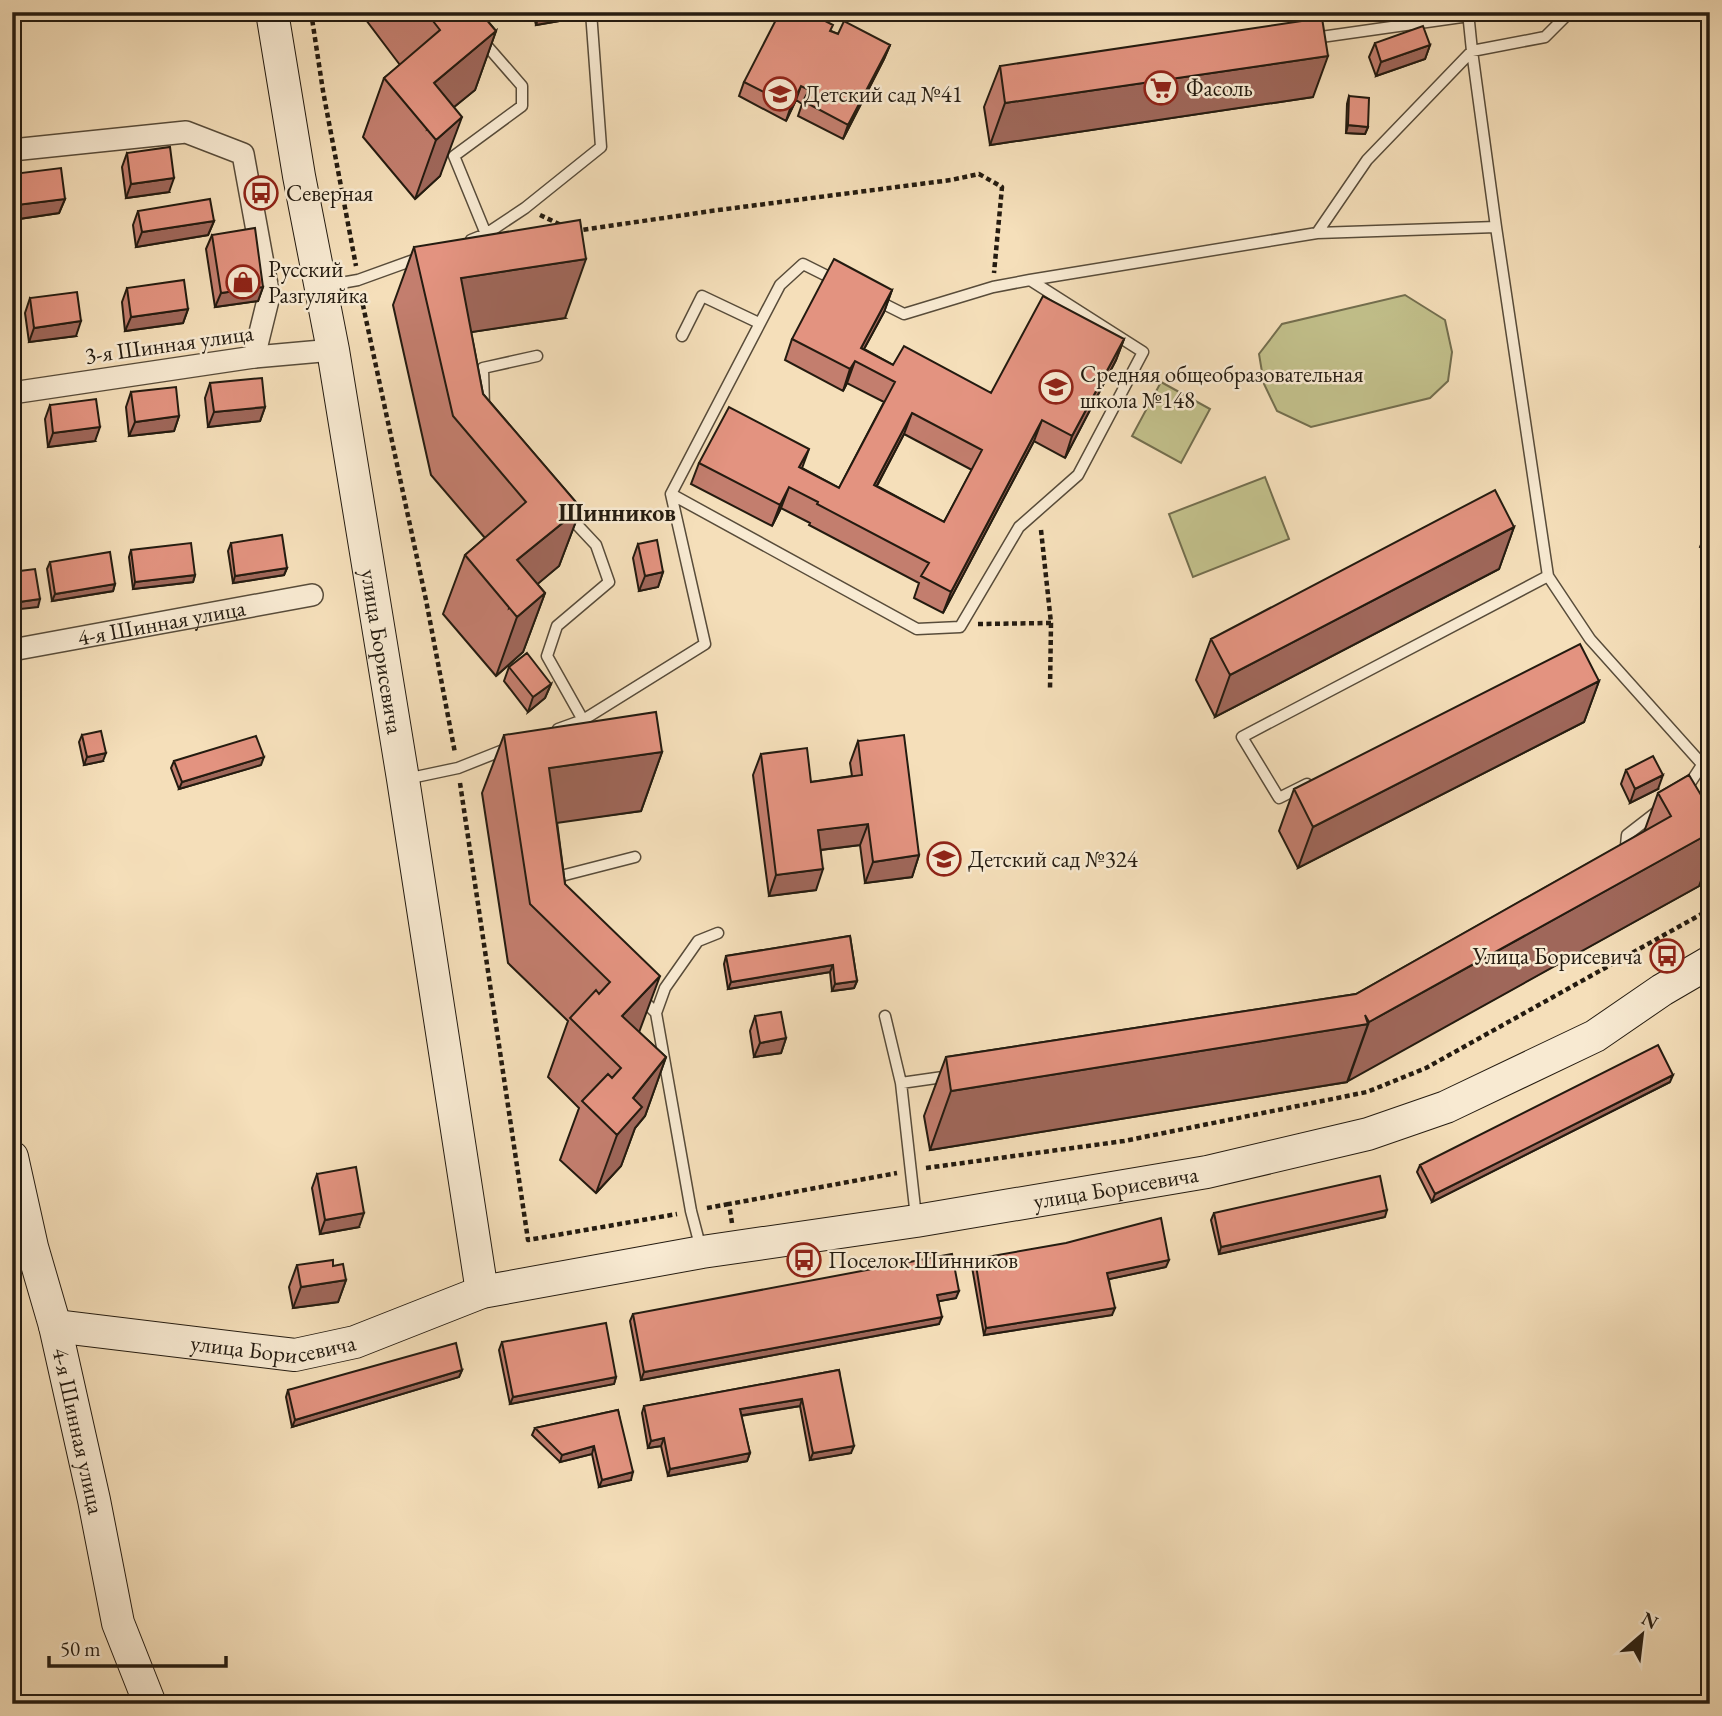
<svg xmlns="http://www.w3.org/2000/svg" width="1722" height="1716" viewBox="0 0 1722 1716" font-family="'EB Garamond',serif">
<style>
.green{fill:#c2c08b;stroke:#736e4e;stroke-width:2}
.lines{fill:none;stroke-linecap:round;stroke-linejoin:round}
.lane-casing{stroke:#584c3a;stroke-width:13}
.street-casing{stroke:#584c3a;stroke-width:24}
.secondary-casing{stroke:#241b10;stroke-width:34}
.path{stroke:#241b10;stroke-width:4.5;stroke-dasharray:5 3.5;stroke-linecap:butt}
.lane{stroke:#f8ead2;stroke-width:10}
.street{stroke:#f8ead2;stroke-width:21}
.secondary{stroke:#f8ead2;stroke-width:32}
.wall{fill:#c37e6e;stroke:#241b10;stroke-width:2;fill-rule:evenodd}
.shaded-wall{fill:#9f675a;stroke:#241b10;stroke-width:2}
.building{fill:#e39380;stroke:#241b10;stroke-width:2;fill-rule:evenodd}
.labels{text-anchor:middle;stroke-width:5;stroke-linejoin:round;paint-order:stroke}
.poi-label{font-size:23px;fill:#241b10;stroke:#f8ead2;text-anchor:start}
.street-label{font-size:23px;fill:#241b10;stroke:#f8ead2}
.neighbourhood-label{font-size:24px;font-weight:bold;fill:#241b10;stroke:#f8ead2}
</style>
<rect width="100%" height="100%" fill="#f5dfba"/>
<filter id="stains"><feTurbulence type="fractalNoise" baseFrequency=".00286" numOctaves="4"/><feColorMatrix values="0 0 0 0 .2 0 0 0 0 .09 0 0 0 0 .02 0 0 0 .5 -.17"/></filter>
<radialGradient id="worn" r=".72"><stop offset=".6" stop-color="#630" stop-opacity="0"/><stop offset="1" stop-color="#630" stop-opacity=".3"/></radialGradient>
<path class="green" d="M1405,295L1445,320L1452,352L1448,381L1430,398L1311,427L1277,411L1264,384L1259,354L1282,324Z
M1161,382L1210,409L1181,463L1132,436Z
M1265,477L1289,539L1193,577L1169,514Z"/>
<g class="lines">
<defs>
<path id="lane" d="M1468,12L1472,51L1496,227L1548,576L1590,639L1710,773
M1314,38L1469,16
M1496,227L1317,233L1367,160L1472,51L1545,37L1570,12
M486,234L525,208L601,147L591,12
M471,240L486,234L454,156L522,106V86L481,39
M324,286L358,280L419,258
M876,300L904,314L993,287L1030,280
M682,336L702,296L759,323
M484,408L483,368L537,356
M671,494L917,629L960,627L1019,527L1078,475L1143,352L1030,280L1317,233
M583,720L705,644L671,494L780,285L803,264L837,281
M558,729L583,720L547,656L557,626L609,582L596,545L567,514
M406,779L458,768L511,747
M1307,784L1279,798L1242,737L1548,576
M1685,791L1702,765L1710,760
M1625,856L1627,835L1658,811
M558,882L557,877L635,857
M639,996L656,1013L691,1211L701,1249
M656,1013L665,988L698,941L718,933
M885,1016L901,1083L916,1217
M901,1083L950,1076"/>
<g id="street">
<path d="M12,150L186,132L243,154L269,296L254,357"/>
<path d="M12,393L254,357L333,350"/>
<path id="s1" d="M12,650L312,595"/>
</g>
<g id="secondary">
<path id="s2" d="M272,12L299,176L333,350L403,779L482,1292"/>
<path id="s3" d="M12,1157L32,1247L55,1326L94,1500L118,1623L150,1704"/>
<path id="s4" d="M55,1326L295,1355L355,1342L482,1292L702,1252L916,1221L1207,1172L1368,1134L1446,1107L1595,1036L1662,990L1710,962"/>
</g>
</defs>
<use href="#lane" class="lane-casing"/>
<use href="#street" class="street-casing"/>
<use href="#secondary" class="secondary-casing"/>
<path class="path" d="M311,12L323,91L356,266
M540,215L561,225
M575,231L711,211L951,180L979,174L1002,187L994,273
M361,296L426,600L455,753
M1041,530L1051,623L1050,689
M978,624L1051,623
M460,783L528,1240L677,1214
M1709,856L1710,869
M1707,911L1710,894
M926,1168L1124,1141L1367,1092L1426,1068L1707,911L1710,916
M707,1208L729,1204
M732,1223L729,1204L897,1173"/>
<use href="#lane" class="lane"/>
<use href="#street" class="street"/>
<use href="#secondary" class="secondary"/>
</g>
<path class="wall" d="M360,12H480L496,31L475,90L454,107L440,176L415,199L363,137L384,78L400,65Z
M533,12H584L582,17L536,25Z
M831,31L838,34L890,45L884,59L843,139L798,116L802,104L796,100L786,121L739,96L744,82Z
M1375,43L1430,45L1425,59L1376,76L1369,57Z
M1000,66L1313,97L990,145L984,107Z
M1349,96L1368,127L1365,134L1346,133L1347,104Z
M127,153L169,192L126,198L122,167Z
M13,174L65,199L59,213L12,220Z
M138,211L214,221L208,235L136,247L133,225Z
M212,235L263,287L258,301L215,307L206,249Z
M414,247L565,318L471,332L483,394L581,508L559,566L537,584L545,593L523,652L496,676L443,614L465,555L485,538L431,475L393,305Z
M127,288L188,309L183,323L125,331L122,302Z
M892,290L884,312L864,349L893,365L991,393L1124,339L1116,360L1065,458L1034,441L943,613L914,598L919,583L809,525L810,523L781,508L772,526L691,484L699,463L802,468L839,488L884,402L847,383L843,391L785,360L792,339ZM904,434L972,470L944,522L877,486Z
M30,298L76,336L29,342L25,313Z
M210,383L265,407L260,421L208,427L205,398Z
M131,392L179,416L174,431L129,436L126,407Z
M50,405L95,441L48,447L45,419Z
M1710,522V552L1700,547Z
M1514,527L1499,569L1215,717L1196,680L1211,639Z
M231,543L287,568L284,575L233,583L228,551Z
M638,544L663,572L658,587L639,591L633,558Z
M131,550L195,575L193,582L133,589L129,557Z
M50,562L115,584L113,591L52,601L47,569Z
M509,667L551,684L545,698L528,712L504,681Z
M1599,681L1584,722L1298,868L1279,831L1294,789Z
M82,735L103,761L84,765L79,742Z
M504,735L662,752L641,811L557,822L565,884L639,1032L666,1057L645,1116L635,1128L621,1166L596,1193L560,1160L579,1108L548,1077L568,1021L508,963L482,793Z
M858,741L919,855L912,877L865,883L860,845L821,850L816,890L769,896L753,775L761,754L811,782L852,776L850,763Z
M174,761L261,765L179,789L171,768Z
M1626,770L1658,789L1630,803L1621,784Z
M1689,775L1699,886L1348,1080L1347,1082L930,1150L924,1116L946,1057L1356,994L1644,832L1658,793Z
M850,936L857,981L854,988L832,991L830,972L728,989L724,964L726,956Z
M755,1016L786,1038L781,1053L754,1057L750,1031Z
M1670,1082L1432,1202L1417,1172L1420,1165Z
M317,1174L359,1227L320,1234L312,1188Z
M1214,1213L1385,1217L1219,1254L1211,1220Z
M975,1259L1166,1267L1109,1279L1112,1315L984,1335L972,1267Z
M297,1265L333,1266L346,1280L338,1302L293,1308L289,1287Z
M956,1298L939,1301V1324L641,1380L630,1321L633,1314Z
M502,1342L616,1377L614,1384L510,1404L499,1350Z
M462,1370L459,1377L292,1427L286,1397L288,1390Z
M839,1370L851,1453L810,1460L800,1406L741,1416L750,1453L747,1461L668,1476L661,1446L648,1448L642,1413L644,1406Z
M618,1410L631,1480L599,1487L592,1454L560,1462L532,1435L535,1428Z"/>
<path class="shaded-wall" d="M540,12H584L582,17L536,25Z
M496,31L475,90L427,129L434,83Z
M890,45L884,59L843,139L848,125Z
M1430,45L1425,59L1376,76L1381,62Z
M1328,56L1313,97L990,145L1005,103Z
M801,86L796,100L786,121L791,106Z
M462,117L440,176L415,199L436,140Z
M1348,125L1368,127L1365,134L1346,133Z
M174,178L169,192L126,198L131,184Z
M65,199L59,213L12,220L17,205Z
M214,221L208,235L136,247L142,232Z
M586,259L565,318L439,337L461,278Z
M263,287L258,301L215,307L221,293Z
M892,290L884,312L857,362L861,348Z
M188,309L183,323L125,331L131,317Z
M81,321L76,336L29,342L34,328Z
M1124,339L1116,360L1065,458L1072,436Z
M855,361L847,383L843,391L850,369Z
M265,407L260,421L208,427L214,412Z
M912,413L904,434L866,506L874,485Z
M179,416L174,431L129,436L135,422Z
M1042,420L1034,441L943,613L951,592Z
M100,427L95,441L48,447L53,433Z
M17,435L12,450V436Z
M809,449L801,471L799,467Z
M789,487L781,508L772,526L780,505Z
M581,508L559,566L509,608L517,560Z
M1514,527L1499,569L1215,717L1230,675Z
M287,568L284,575L233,583L235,576Z
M663,572L658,587L639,591L645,576Z
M195,575L193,582L133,589L135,582Z
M115,584L113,591L52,601L55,594Z
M545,593L523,652L496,676L517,617Z
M40,599L38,607L12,610V603Z
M1599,681L1584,722L1298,868L1313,827Z
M551,684L545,698L528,712L533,697Z
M662,752L641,811L528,827L549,768Z
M106,753L103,761L84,765L87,757Z
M264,757L261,765L179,789L182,782Z
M1663,775L1658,789L1630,803L1635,789Z
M868,824L860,845L811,851L818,830Z
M1710,833V857L1699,886L1348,1081L1369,1022Z
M919,855L912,877L865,883L873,862Z
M823,869L816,890L769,896L776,875Z
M833,965L830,972L728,989L731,982Z
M660,976L638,1035L622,1016Z
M857,981L854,988L832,991L835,984Z
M1368,1024L1347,1082L930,1150L951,1091Z
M786,1038L781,1053L754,1057L760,1043Z
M666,1057L645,1116L635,1128L621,1166L596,1193L617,1135L633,1098Z
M1673,1075L1670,1082L1432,1202L1435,1194Z
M1387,1210L1385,1217L1219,1254L1221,1247Z
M364,1213L359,1227L320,1234L325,1220Z
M1169,1260L1166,1267L1105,1280L1107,1273Z
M346,1280L338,1302L293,1308L301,1287Z
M959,1291L956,1298L935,1302L937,1295Z
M1115,1308L1112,1315L984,1335L986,1328Z
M942,1317L939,1324L641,1380L644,1372Z
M462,1370L459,1377L292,1427L295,1420Z
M616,1377L614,1384L510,1404L513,1397Z
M802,1399L800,1406L737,1416L740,1409Z
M664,1438L661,1446L648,1448L651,1441Z
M594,1446L592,1454L560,1462L562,1455Z
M854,1446L851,1453L810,1460L813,1453Z
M750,1453L747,1461L668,1476L670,1469Z
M633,1472L631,1480L599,1487L602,1480Z"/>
<path class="building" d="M426,12H480L496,31L434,83L462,117L436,140L384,78L440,30Z
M780,12H808L833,25L830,31L838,34L844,21L890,45L848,125L803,101L809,90L801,86L791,106L744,82Z
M1322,18L1328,56L1005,103L1000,66Z
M1423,26L1430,45L1381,62L1375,43Z
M1349,96L1369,98L1368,127L1348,125Z
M170,147L174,178L131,184L127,153Z
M61,168L65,199L17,205L13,174Z
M210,199L214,221L142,232L138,211Z
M580,220L586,259L461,278L483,394L581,508L517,560L545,593L517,617L465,555L526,502L453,416L414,247Z
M255,228L263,287L221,293L212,235Z
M834,259L892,290L861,348L893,365L904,346L991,393L1043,296L1124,339L1072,436L1042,420L951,592L921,576L929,563L817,504L818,502L789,487L780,505L699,463L729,407L809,449L799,467L839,488L895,382L855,361L850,369L792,339ZM912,413L982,450L944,522L874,485Z
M184,280L188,309L131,317L127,288Z
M77,292L81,321L34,328L30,298Z
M262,378L265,407L214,412L210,383Z
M176,387L179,416L135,422L131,392Z
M96,399L100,427L53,433L50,405Z
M12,405L17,435L12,436Z
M1495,490L1514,527L1230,675L1211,639Z
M282,535L287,568L235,576L231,543Z
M657,540L663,572L645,576L638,544Z
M191,543L195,575L135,582L131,550Z
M110,552L115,584L55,594L50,562Z
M35,569L40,599L12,603V572Z
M1580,644L1599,681L1313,827L1294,789Z
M527,653L551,684L533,697L509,667Z
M656,712L662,752L549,768L565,884L660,976L622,1016L666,1057L633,1098L642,1107L617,1135L582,1101L608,1074L612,1078L621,1068L570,1018L596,990L599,994L610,982L530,904L504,735Z
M101,731L106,753L87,757L82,735Z
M904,735L919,855L873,862L868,824L818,830L823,869L776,875L761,754L807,748L811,782L862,775L858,741Z
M256,736L264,757L182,782L174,761Z
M1653,756L1663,775L1635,789L1626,770Z
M1689,775L1710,810V833L1369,1022L1365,1015L1368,1024L951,1091L946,1057L1356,994L1671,816L1658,793Z
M850,936L857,981L835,984L833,965L731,982L726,956Z
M781,1012L786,1038L760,1043L755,1016Z
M1658,1045L1673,1075L1435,1194L1420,1165Z
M356,1167L364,1213L325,1220L317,1174Z
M1380,1176L1387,1210L1221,1247L1214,1213Z
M1161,1218L1169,1260L1107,1273L1115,1308L986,1328L975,1259L1066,1243Z
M952,1254L959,1291L937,1295L942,1317L644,1372L633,1314Z
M333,1260V1266L343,1264L346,1280L301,1287L297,1265Z
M606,1323L616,1377L513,1397L502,1342Z
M456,1343L462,1370L295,1420L288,1390Z
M839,1370L854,1446L813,1453L802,1399L740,1409L750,1453L670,1469L664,1438L651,1441L644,1406Z
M618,1410L633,1472L602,1480L594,1446L562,1455L535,1428Z"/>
<defs>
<symbol id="supermarket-ring" viewBox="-11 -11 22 22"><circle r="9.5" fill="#f8ead2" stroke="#8f2418" stroke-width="1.5"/><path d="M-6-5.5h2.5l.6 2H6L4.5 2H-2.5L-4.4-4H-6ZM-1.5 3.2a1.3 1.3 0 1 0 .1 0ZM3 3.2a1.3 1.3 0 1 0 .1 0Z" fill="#8f2418"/></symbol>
<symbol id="school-ring" viewBox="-11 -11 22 22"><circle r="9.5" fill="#f8ead2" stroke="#8f2418" stroke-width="1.5"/><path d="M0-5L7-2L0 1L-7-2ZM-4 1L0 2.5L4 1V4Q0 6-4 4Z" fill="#8f2418"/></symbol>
<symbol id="bus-ring" viewBox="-11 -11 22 22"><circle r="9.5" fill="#f8ead2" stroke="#8f2418" stroke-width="1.5"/><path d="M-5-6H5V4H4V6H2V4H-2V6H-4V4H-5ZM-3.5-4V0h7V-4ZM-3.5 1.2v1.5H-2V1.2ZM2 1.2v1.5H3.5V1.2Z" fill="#8f2418"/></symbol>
<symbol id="shop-ring" viewBox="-11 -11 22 22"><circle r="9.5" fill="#f8ead2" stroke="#8f2418" stroke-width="1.5"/><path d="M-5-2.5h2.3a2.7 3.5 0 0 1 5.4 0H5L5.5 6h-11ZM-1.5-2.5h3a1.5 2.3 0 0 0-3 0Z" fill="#8f2418"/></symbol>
</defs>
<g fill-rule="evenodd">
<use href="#supermarket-ring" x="1142" y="69" width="38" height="38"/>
<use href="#school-ring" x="761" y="75" width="38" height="38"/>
<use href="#bus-ring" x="242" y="174" width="38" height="38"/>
<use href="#shop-ring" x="224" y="263" width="38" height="38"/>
<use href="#school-ring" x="1037" y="368" width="38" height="38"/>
<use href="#school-ring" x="925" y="840" width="38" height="38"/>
<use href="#bus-ring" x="1648" y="937" width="38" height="38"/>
<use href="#bus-ring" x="785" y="1241" width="38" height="38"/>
</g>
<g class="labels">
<g class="poi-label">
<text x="1186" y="96">Фасоль</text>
<text x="804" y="102">Детский сад №41</text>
<text x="286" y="201">Северная</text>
<text x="268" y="277">Русский<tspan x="268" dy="26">Разгуляйка</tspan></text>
<text x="1080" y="382">Средняя общеобразовательная<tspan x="1080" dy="26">школа №148</tspan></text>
<text x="968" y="867">Детский сад №324</text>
<text x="1642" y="964" text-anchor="end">Улица Борисевича</text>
<text x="828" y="1268">Поселок Шинников</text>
</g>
<g class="street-label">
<text transform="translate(169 344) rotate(-8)" y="8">3-я Шинная улица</text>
<text dy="8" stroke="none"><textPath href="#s1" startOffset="152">4-я Шинная улица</textPath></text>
<text dy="8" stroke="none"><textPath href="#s2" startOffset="649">улица Борисевича</textPath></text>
<text dy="8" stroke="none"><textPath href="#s4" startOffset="1082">улица Борисевича</textPath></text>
<text dy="8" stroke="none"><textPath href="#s4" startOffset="220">улица Борисевича</textPath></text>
<text dy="8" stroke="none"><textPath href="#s3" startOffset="282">4-я Шинная улица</textPath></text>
</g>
<g class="neighbourhood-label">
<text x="617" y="521">Шинников</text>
</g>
</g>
<rect width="1722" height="1716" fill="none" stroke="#f5dfba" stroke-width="42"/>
<rect x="14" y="14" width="1694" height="1688" fill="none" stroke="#241b10" stroke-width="3.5"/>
<rect x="21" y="21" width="1680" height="1674" fill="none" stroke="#241b10" stroke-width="2"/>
<g transform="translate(1642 1635) rotate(28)" stroke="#f8ead2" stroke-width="5" paint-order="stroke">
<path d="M0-5L12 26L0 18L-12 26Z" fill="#241b10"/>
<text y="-10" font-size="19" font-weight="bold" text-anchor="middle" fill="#241b10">N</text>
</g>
<path d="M49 1656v10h177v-10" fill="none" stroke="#241b10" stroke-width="3.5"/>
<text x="60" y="1656" font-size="21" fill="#241b10" stroke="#f8ead2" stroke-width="5" paint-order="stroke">50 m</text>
<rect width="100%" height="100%" filter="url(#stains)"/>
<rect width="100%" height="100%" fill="url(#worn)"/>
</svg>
